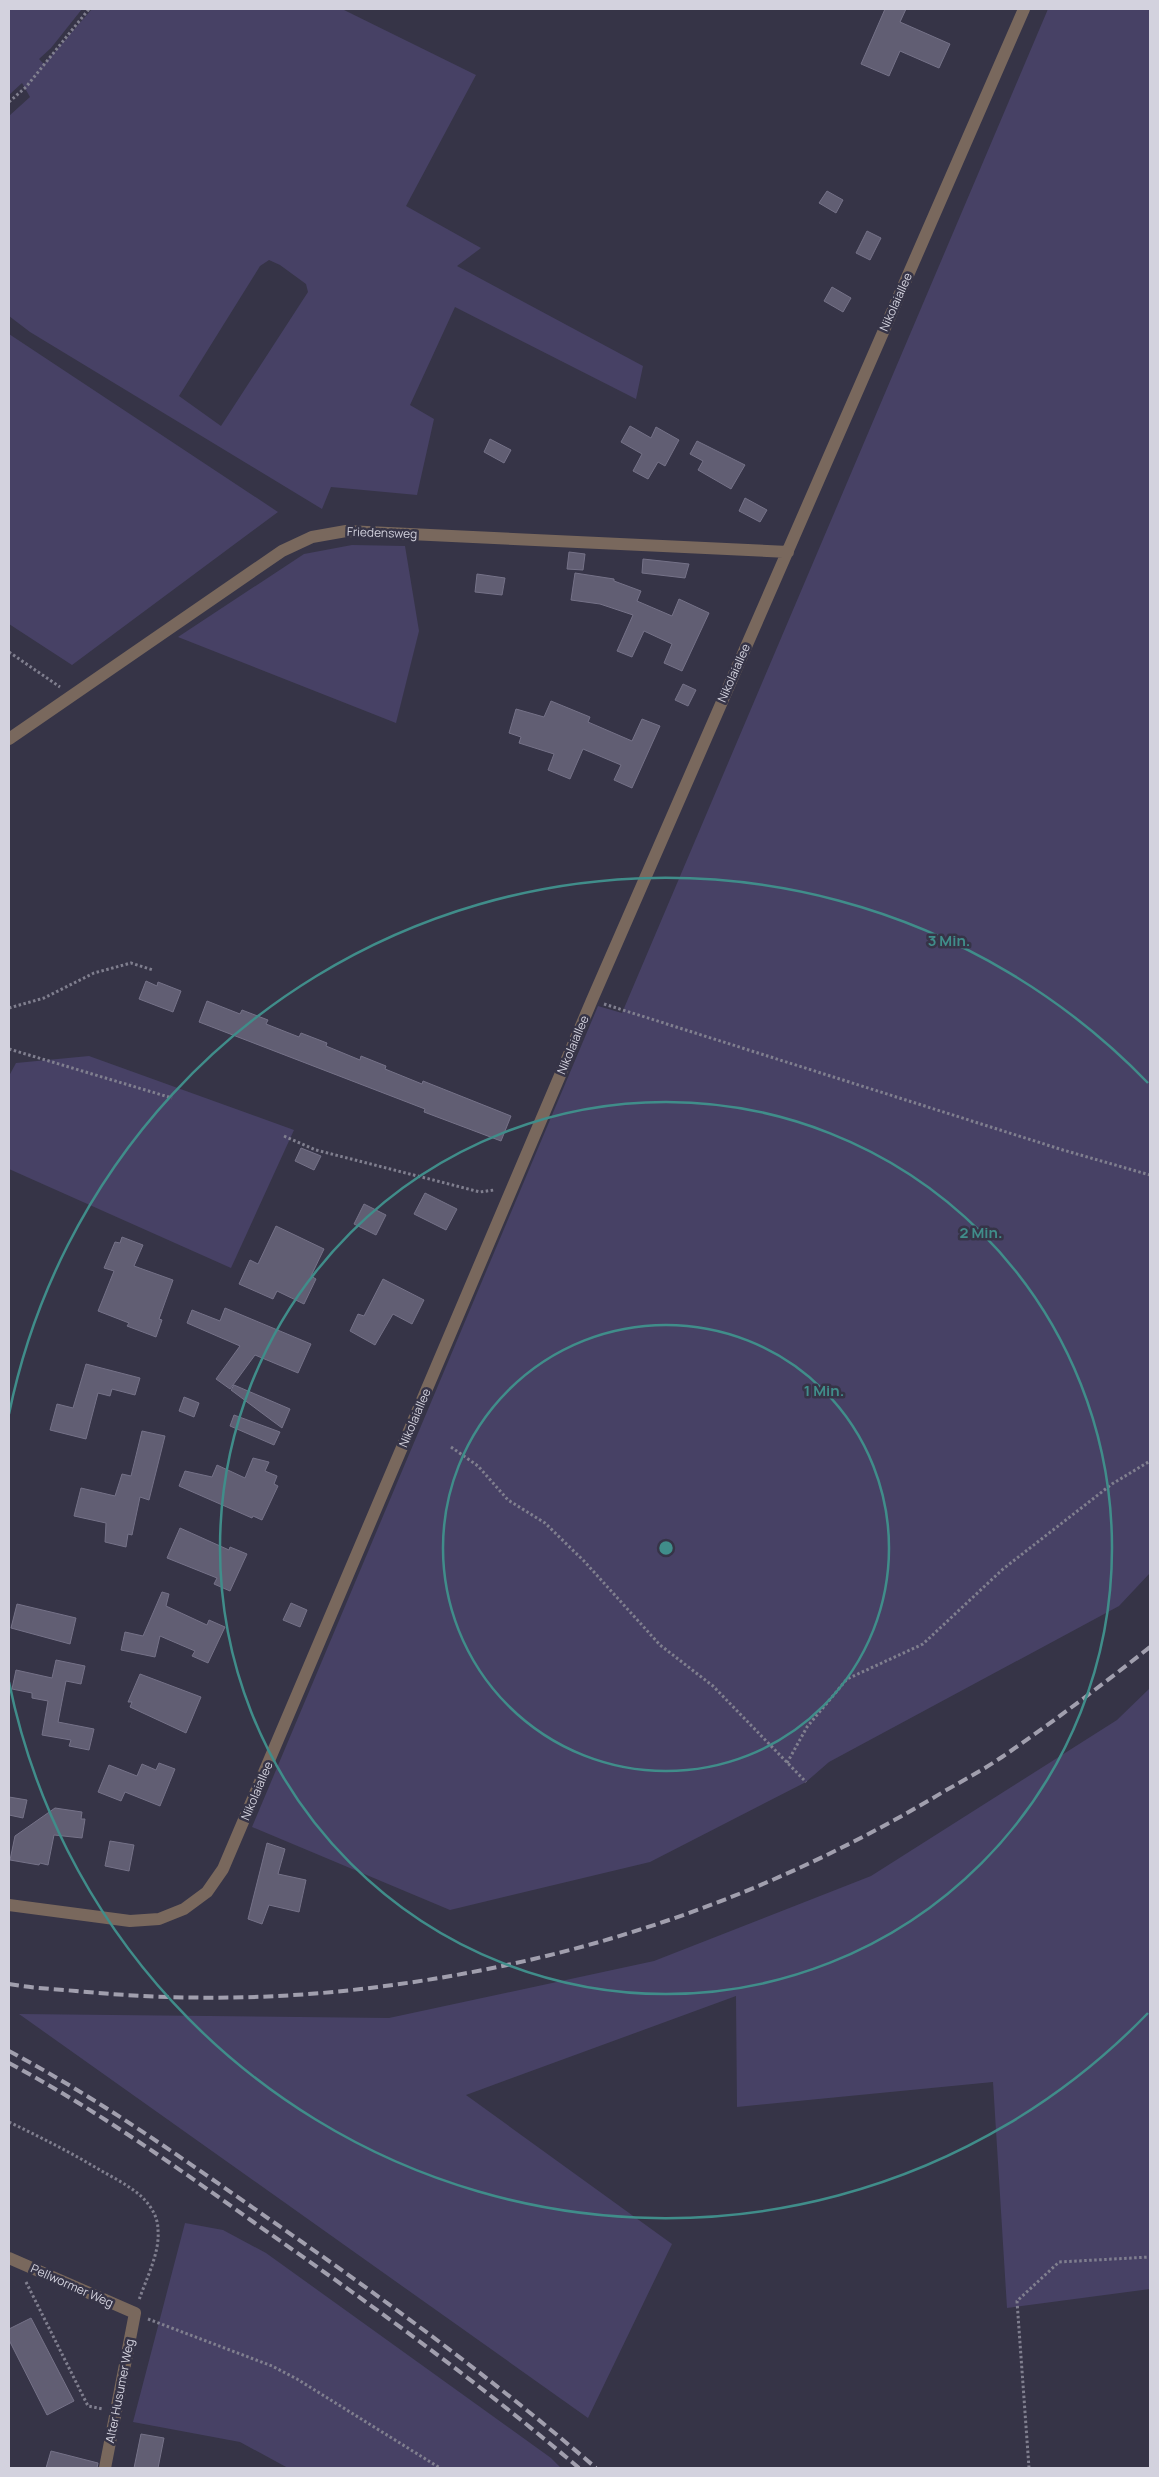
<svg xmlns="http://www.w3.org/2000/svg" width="1159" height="2477" viewBox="0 0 1159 2477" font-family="Manrope,sans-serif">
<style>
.green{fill:#474165;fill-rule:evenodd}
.building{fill:#615e73;stroke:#757288}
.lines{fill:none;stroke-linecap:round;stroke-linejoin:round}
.path{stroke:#807f8f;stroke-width:3;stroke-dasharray:2.5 2.5;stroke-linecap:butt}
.minor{stroke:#79685d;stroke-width:12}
.rail{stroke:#a19fae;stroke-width:4;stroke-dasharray:10 5;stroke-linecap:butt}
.ring{fill:none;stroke:#408d8a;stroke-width:2.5}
.labels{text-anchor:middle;stroke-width:5;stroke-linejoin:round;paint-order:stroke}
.street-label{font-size:12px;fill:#d3d2de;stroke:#363447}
.centre{fill:#408d8a;stroke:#363447;stroke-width:2.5}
.ring-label{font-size:15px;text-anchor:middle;font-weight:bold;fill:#408d8a;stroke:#363447;stroke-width:5;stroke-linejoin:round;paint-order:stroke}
</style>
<rect width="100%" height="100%" fill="#363447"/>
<path class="green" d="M9,9H82L51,48L39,59L44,64L92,9H342L476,75L406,206L481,248L457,266L643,366L636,399L455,307L410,405L434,419L417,495L331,487L322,509L30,332L9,316V116L30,97L22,83L9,95ZM269,260L280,265L306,284L308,292L221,426L179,396L260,266Z
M1048,9H1150V1573L1119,1606L829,1762L806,1782L650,1862L450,1910L252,1827L598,1006L622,1013Z
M9,334L278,512L72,665L9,624Z
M352,545L405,546L419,631L396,723L178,637L304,554Z
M89,1056L294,1130L231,1268L9,1169V1076L16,1063Z
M1150,1688V2289L1007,2308L993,2082L737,2107L736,1996L466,2095L672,2244L588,2418L19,2014L389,2018L654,1961L871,1876L1117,1720Z
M185,2223L223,2230L266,2253L551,2458L561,2468H288L240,2442L133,2422Z"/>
<path class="building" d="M885,9H906L900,22L950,44L939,68L900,51L889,76L861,64Z
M827,191L843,200L836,213L819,203Z
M867,231L881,238L870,260L856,253Z
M832,287L851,298L843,312L824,301Z
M630,426L651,438L656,427L679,440L665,466L658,462L648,479L633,471L642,454L621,442Z
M490,439L511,450L504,463L484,452Z
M697,441L745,465L731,489L698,470L703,461L690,454Z
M745,498L767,510L760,522L739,511Z
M569,552L585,554L583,570L567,569Z
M643,559L689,564L685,578L642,573Z
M575,573L614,579V581L641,591L637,601L672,616L679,599L709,613L682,671L664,663L672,644L644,631L632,657L617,651L633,615L600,604L571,600Z
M477,574L505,578L502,595L475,592Z
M683,684L696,690L688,706L675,700Z
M551,701L590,717L588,722L632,741L642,719L660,726L632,788L614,780L621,765L583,749L570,779L548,770L554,754L519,743L521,737L509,733L516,709L544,717Z
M146,981L157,986L158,982L181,991L173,1012L139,999Z
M207,1001L240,1014L242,1010L268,1020L266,1024L299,1037L301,1033L327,1043L326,1046L360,1060L361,1056L386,1066L385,1069L422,1084L423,1081L511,1116L501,1141L424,1112L425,1109L199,1022Z
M301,1148L321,1156L314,1170L295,1161Z
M425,1193L457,1209L446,1230L414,1214Z
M364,1204L386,1215L376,1235L354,1224Z
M276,1226L324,1249L311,1276L316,1279L304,1304L277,1291L273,1299L239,1284L250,1260L258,1264Z
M122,1237L143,1245L134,1266L173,1280L159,1319L162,1320L156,1337L127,1326L129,1323L98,1311L114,1271L104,1268L115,1242L120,1243Z
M383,1279L424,1300L412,1324L393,1314L375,1345L350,1331L358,1314L364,1316Z
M225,1308L311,1344L298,1373L255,1355L230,1389L216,1379L240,1346L187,1323L192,1310L220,1321Z
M86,1364L140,1378L135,1395L112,1389L110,1396L98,1393L86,1439L50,1430L57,1404L73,1408Z
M234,1385L290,1409L282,1428L231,1390Z
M184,1397L199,1403L194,1417L179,1411Z
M234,1415L280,1432L274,1445L230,1426Z
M142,1431L165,1436L149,1500L140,1497L132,1535L128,1534L126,1547L105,1542L106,1523L74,1516L81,1488L115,1496L122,1474L131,1476Z
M253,1458L269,1462L265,1471L277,1476L274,1484L278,1486L262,1520L253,1516L252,1518L179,1486L185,1471L212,1477L217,1465L245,1478Z
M180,1528L229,1550L230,1547L247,1554L230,1591L214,1584L217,1578L167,1558Z
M162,1592L169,1594L166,1606L207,1625L209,1620L225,1627L208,1663L192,1656L195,1651L160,1636L155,1657L121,1650L125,1632L143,1636Z
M291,1603L307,1610L300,1627L283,1620Z
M17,1604L76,1618L70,1644L11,1628Z
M56,1660L85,1666L81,1684L66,1681L58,1722L94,1729L89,1750L69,1746L71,1740L42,1735L48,1701L32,1698V1693L12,1689L16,1670L52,1678Z
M140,1674L201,1697L186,1733L130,1707L132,1702H128Z
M159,1763L175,1769L160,1806L125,1792L121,1801L98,1792L109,1765L137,1776L142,1764L156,1770Z
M9,1797L27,1800L23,1818L9,1815Z
M55,1808L82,1812L81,1819H85L82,1838L54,1835L48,1865L40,1863L39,1865L10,1860L15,1836Z
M110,1841L134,1845L129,1871L105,1866Z
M267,1843L285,1849L278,1874L306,1880L299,1912L269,1905L262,1924L248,1919Z
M31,2318L74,2401L47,2415L9,2340V2329Z
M141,2434L164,2438L158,2468H134Z
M51,2451L98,2463L97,2468H46Z"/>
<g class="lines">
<path class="path" d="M9,102L26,87L89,9
M9,652L60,687
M604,1004L1063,1150L1150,1175
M9,1008L44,998L94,973L131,963L153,970
M9,1049L172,1098
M284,1136L316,1150L480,1192L494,1190
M451,1447L478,1466L508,1500L545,1523L584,1561L660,1645L713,1686L806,1782
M787,1763L807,1727L847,1679L923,1644L1003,1569L1112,1484L1150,1461
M9,2122C40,2137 70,2152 100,2170C114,2178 130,2186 142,2197C151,2206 158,2217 158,2230C160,2253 146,2279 139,2300
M26,2282L88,2406L103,2409
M148,2319L272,2366L297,2379L440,2468
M1029,2468L1017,2301L1059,2262L1150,2257"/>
<path class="minor" d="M9,739L282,551L312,537L346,531L788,552
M9,1905L130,1921L159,1919L184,1909L207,1892L223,1869L592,1000L1024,9
M9,2258L135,2313L105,2468"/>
<path class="rail" d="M9,1984C31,1988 54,1989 76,1991C159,1999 239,2000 322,1993C542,1973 743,1910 933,1798C956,1784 980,1772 1002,1757C1053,1722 1102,1685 1150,1647
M9,2051C101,2100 186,2161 272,2221C384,2299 493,2379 596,2468
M9,2063C97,2110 178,2168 259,2226C369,2303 477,2381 579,2468"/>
</g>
<g class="ring">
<circle cx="666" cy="1548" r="223"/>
<circle cx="666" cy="1548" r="446"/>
<path d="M1148 2013A670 670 0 0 1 9 1682M9 1414A670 670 0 0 1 1148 1083"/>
</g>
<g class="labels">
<g class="street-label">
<text transform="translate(896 302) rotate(-66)" y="4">Nikolaiallee</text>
<text transform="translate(382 533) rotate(2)" y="4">Friedensweg</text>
<text transform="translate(734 673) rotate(-66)" y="4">Nikolaiallee</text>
<text transform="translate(573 1045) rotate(-67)" y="4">Nikolaiallee</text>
<text transform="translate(415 1418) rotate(-67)" y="4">Nikolaiallee</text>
<text transform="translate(257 1791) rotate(-67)" y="4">Nikolaiallee</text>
<text transform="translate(72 2286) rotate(24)" y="4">Pellwormer Weg</text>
<text transform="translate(120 2391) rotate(-79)" y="4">Alter Husumer Weg</text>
</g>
</g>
<circle cx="666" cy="1548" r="8" class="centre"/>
<g class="ring-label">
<text x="949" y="946">3 Min.</text>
<text x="981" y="1238">2 Min.</text>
<text x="824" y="1396">1 Min.</text>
</g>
<rect width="1159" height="2477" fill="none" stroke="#d3d2de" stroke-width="20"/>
</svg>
